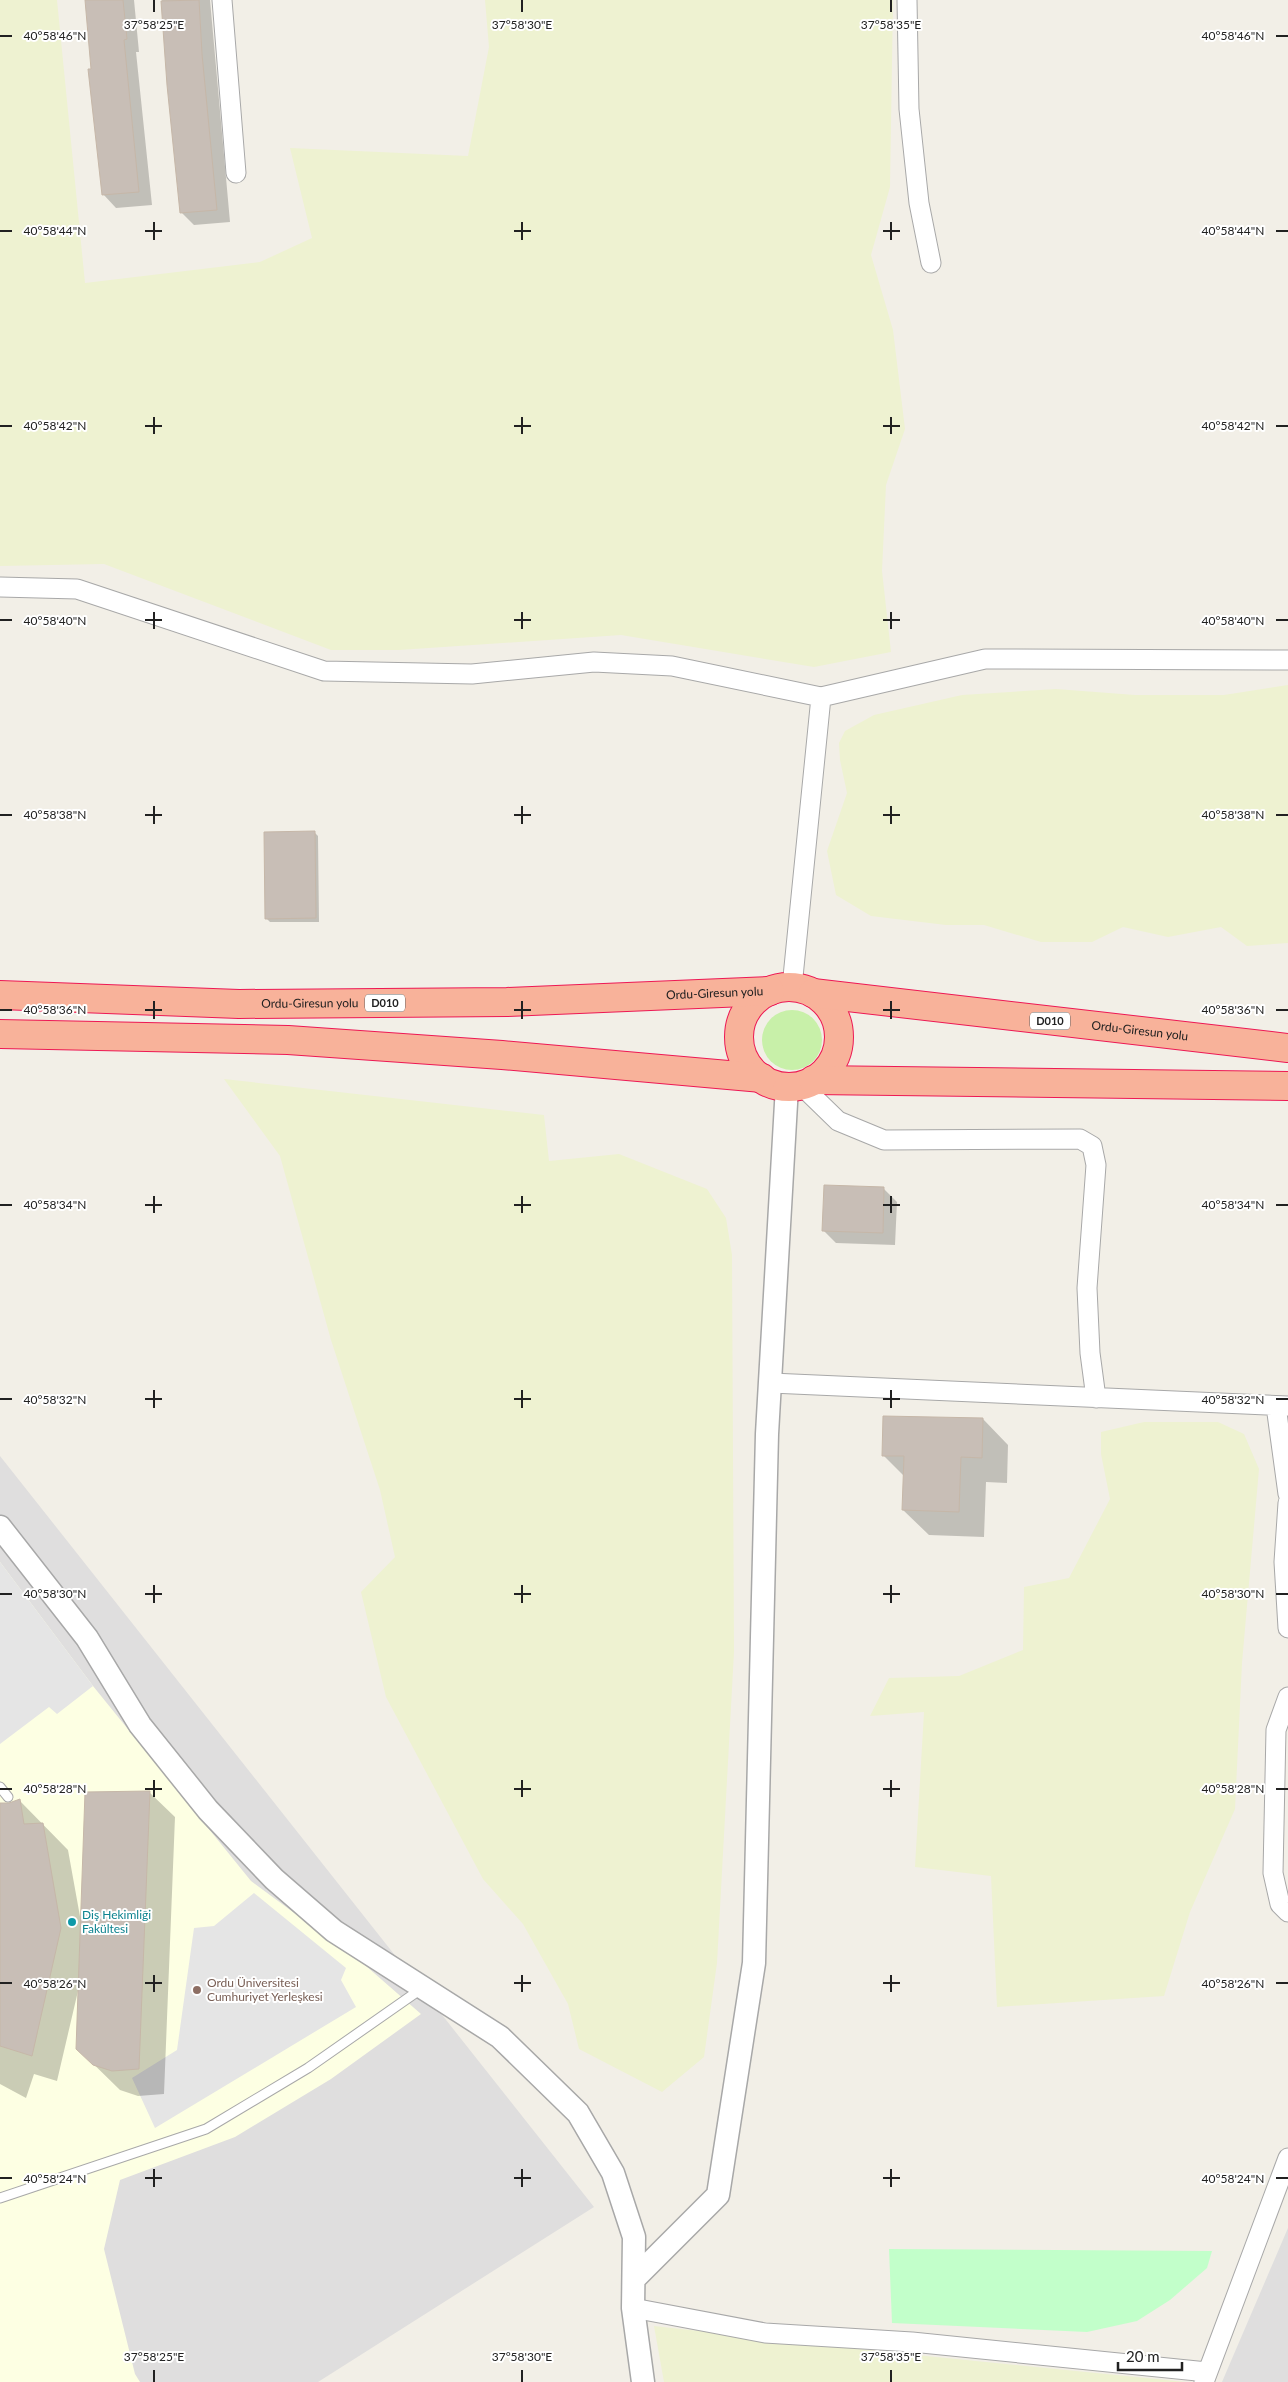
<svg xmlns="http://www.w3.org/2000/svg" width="1288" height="2382" viewBox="0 0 1288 2382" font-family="Lato,sans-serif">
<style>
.residential{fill:#dfdede}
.education{fill:#fdffe3}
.farmland{fill:#eef2d1}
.grass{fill:#c8f0a9}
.park{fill:#c2ffca}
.parking{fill:#e5e5e5}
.shadow{fill:#0003}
.building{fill:#c8beb6;stroke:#c6b7a8}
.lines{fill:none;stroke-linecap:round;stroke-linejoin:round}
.service-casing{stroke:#a8a8a8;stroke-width:11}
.minor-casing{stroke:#a8a8a8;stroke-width:21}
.tertiary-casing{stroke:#a8a8a8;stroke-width:25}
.trunk-casing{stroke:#ed1854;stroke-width:30}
.service{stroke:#fff;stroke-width:9}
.minor{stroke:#fff;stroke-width:19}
.tertiary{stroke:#fff;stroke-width:22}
.trunk{stroke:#f8b29a;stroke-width:28}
.ticks{fill:none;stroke:#212121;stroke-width:2}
.culture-dot{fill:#0f9aa8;stroke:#fff;stroke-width:2}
.education-dot{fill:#8d6e63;stroke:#fff;stroke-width:2}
.labels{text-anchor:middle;stroke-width:4;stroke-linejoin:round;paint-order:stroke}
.shield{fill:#fff;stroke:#646464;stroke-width:1}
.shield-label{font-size:11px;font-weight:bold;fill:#212121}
.street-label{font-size:12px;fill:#212121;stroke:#fff}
.culture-label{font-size:12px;fill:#0d838f;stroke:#fff;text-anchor:start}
.education-label{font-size:12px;fill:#785e54;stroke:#fff;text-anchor:start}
.ticks-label{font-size:12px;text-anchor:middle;fill:#212121;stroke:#fff;stroke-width:4;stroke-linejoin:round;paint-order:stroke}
</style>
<rect width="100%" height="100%" fill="#f2efe7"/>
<path class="residential" d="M0,1456L594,2207L318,2382H0Z
M1288,2228V2382H1222Z"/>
<path class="education" d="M0,1562L93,1686L251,1881L366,1966L421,2014L331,2079L235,2137L120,2180L104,2249L135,2374L140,2382H0Z"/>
<path class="farmland" d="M0,0H57L85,283L260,262L312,238L290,148L468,156L489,47L485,0H893L890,187L871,255L893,330L905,429L886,485L882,571L891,652L814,667L621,635L399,650H331L104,564L0,566Z
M1288,685V943L1247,946L1221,927L1168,937L1123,927L1092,942H1041L984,925H946L871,916L836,895L827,851L847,793L840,760L839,743L845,731L874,715L962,695L1056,689L1135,695H1224Z
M224,1079L544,1115L549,1161L619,1154L707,1189L726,1218L732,1255L734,1652L717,1963L704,2057L662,2092L579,2049L568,2004L523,1924L483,1879L386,1697L361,1592L395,1557L380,1490L331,1340L280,1156Z
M1144,1422H1218L1244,1434L1259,1469L1242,1663L1235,1809L1190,1912L1164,1996L997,2007L991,1876L915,1867L924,1712L870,1716L889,1678L959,1676L1023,1650L1024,1587L1069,1578L1110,1499L1101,1454V1432Z
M654,2326L877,2351L1186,2382H664Z"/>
<path class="grass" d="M762 1040a30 30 0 1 1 60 0a30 30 0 1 1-60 0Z"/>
<path class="park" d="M889,2249L1212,2251L1207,2268L1170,2300L1137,2321L1087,2332L892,2323Z"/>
<path class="parking" d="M0,1562L93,1686L57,1714L49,1707L0,1744Z
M254,1893L346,1968L341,1980L356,2007L155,2128L132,2078L177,2050L194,1928L214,1926Z"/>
<path class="shadow" d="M86,0H134L139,52H136L152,205L116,208L103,194Z
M162,0H210L230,222L194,225L181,212L168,85Z
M314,832L318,836L319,922H270L266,918Z
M884,1189L897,1202L895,1245L836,1243L823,1230Z
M983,1419L1008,1445L1007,1483L986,1482L984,1537L929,1535L903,1510L904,1476L883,1455Z
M149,1792L175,1817L164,2094L138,2096L120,2090L77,2048L78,1991L57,2081L34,2074L26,2098L0,2084V1804H10L20,1801L68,1850L81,1922Z"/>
<path class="building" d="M85,0H123L127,39L124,40L139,192L102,195L88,69H91Z
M199,0L202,54L217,210L180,213L167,85L161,1Z
M315,831L316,918L265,919L264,832Z
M824,1185L884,1187L883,1233L822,1231Z
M883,1416L983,1418L982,1458L961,1457L959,1512L902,1510L904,1456H882Z
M150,1791L139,2069L112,2071L93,2065L76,2049L85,1792Z
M20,1799L24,1824L43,1823L61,1928L32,2056L0,2046V1803H9Z"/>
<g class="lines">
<defs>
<path id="service" d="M0,1787L8,1797
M0,2198L206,2129L308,2068L421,1989"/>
<path id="minor" d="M222,0L236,173
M907,0L909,109L919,203L931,263
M0,587L77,589L324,671L472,674L594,662L672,666L821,697L985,659L1288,660
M792,987L821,697
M801,1085L838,1121L884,1140L1080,1139L1092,1146L1096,1165L1087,1288L1090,1353L1096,1398
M771,1383L1288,1406
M1276,1406L1288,1494
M1288,1503L1284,1562L1288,1628
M1288,1697L1276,1730L1273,1873L1280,1904L1288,1912
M633,2308L765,2333L912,2342L1207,2372
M1204,2382L1288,2158"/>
<path id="tertiary" d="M0,1527L87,1638L140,1725L208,1810L274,1879L334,1931L500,2037L578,2113L613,2173L634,2237L633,2308L643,2382
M634,2279L718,2195L754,1963L767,1434L787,1086"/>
<g id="trunk">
<circle cx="789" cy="1037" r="50"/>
<path id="s1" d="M813,993L1288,1048"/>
<path id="s2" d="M0,995L239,1004L507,1002L770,991"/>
<path d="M0,1034L288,1040L502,1055L762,1078"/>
<path d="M813,1080L1288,1086"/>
</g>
</defs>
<use href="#service" class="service-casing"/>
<use href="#minor" class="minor-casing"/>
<use href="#tertiary" class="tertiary-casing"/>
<use href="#trunk" class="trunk-casing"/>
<use href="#service" class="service"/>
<use href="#minor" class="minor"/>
<use href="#tertiary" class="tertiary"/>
<use href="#trunk" class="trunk"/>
</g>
<path class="ticks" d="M154,0V12M522,0V12M891,0V12M0,36H12M1276,36H1288M154,222V240M522,222V240M891,222V240M0,231H12M145,231H162M514,231H531M883,231H900M1276,231H1288M154,417V434M522,417V434M891,417V434M0,426H12M145,426H162M514,426H531M883,426H900M1276,426H1288M154,612V629M522,612V629M891,612V629M0,620H12M145,620H162M514,620H531M883,620H900M1276,620H1288M154,806V824M522,806V824M891,806V824M0,815H12M145,815H162M514,815H531M883,815H900M1276,815H1288M154,1001V1019M522,1001V1019M891,1001V1019M0,1010H12M145,1010H162M514,1010H531M883,1010H900M1276,1010H1288M154,1196V1213M522,1196V1213M891,1196V1213M0,1205H12M145,1205H162M514,1205H531M883,1205H900M1276,1205H1288M154,1390V1408M522,1390V1408M891,1390V1408M0,1399H12M145,1399H162M514,1399H531M883,1399H900M1276,1399H1288M154,1585V1603M522,1585V1603M891,1585V1603M0,1594H12M145,1594H162M514,1594H531M883,1594H900M1276,1594H1288M154,1780V1797M522,1780V1797M891,1780V1797M0,1789H12M145,1789H162M514,1789H531M883,1789H900M1276,1789H1288M154,1975V1992M522,1975V1992M891,1975V1992M0,1983H12M145,1983H162M514,1983H531M883,1983H900M1276,1983H1288M154,2169V2187M522,2169V2187M891,2169V2187M0,2178H12M145,2178H162M514,2178H531M883,2178H900M1276,2178H1288M154,2370V2382M522,2370V2382M891,2370V2382"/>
<circle class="culture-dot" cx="72" cy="1922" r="5"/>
<circle class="education-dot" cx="197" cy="1990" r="5"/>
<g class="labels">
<g class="shield">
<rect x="365" y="994.5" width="40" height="17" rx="4"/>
<rect x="1030" y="1012.5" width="40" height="17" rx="4"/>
</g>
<g class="shield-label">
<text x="385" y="1007">D010</text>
<text x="1050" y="1025">D010</text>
</g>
<g class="street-label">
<text dy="4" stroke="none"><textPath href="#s2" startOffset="715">Ordu-Giresun yolu</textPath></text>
<text dy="4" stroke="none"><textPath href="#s2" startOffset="310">Ordu-Giresun yolu</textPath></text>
<text dy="4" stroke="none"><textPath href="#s1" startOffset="329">Ordu-Giresun yolu</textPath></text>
</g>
<g class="culture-label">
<text x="82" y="1919">Diş Hekimliği<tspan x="82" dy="14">Fakültesi</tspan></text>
</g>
<g class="education-label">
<text x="207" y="1987">Ordu Üniversitesi<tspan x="207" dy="14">Cumhuriyet Yerleşkesi</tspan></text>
</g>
</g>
<g class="ticks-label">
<text x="154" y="29">37°58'25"E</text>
<text x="522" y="29">37°58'30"E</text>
<text x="891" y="29">37°58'35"E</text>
<text x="55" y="40">40°58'46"N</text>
<text x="1233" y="40">40°58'46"N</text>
<text x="55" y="235">40°58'44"N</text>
<text x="1233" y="235">40°58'44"N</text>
<text x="55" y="430">40°58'42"N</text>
<text x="1233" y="430">40°58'42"N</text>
<text x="55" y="625">40°58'40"N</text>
<text x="1233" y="625">40°58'40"N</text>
<text x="55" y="819">40°58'38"N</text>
<text x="1233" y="819">40°58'38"N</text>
<text x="55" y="1014">40°58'36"N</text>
<text x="1233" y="1014">40°58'36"N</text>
<text x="55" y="1209">40°58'34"N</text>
<text x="1233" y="1209">40°58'34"N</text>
<text x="55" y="1404">40°58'32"N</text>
<text x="1233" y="1404">40°58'32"N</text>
<text x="55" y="1598">40°58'30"N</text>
<text x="1233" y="1598">40°58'30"N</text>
<text x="55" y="1793">40°58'28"N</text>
<text x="1233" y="1793">40°58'28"N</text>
<text x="55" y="1988">40°58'26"N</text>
<text x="1233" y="1988">40°58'26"N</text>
<text x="55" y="2183">40°58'24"N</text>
<text x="1233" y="2183">40°58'24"N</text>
<text x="154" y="2361">37°58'25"E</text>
<text x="522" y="2361">37°58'30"E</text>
<text x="891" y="2361">37°58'35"E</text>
</g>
<path d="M1118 2362v8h64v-8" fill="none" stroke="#212121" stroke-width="2.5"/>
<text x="1126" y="2362" font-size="15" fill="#212121" stroke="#ffffff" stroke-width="4" paint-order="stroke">20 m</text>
</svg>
